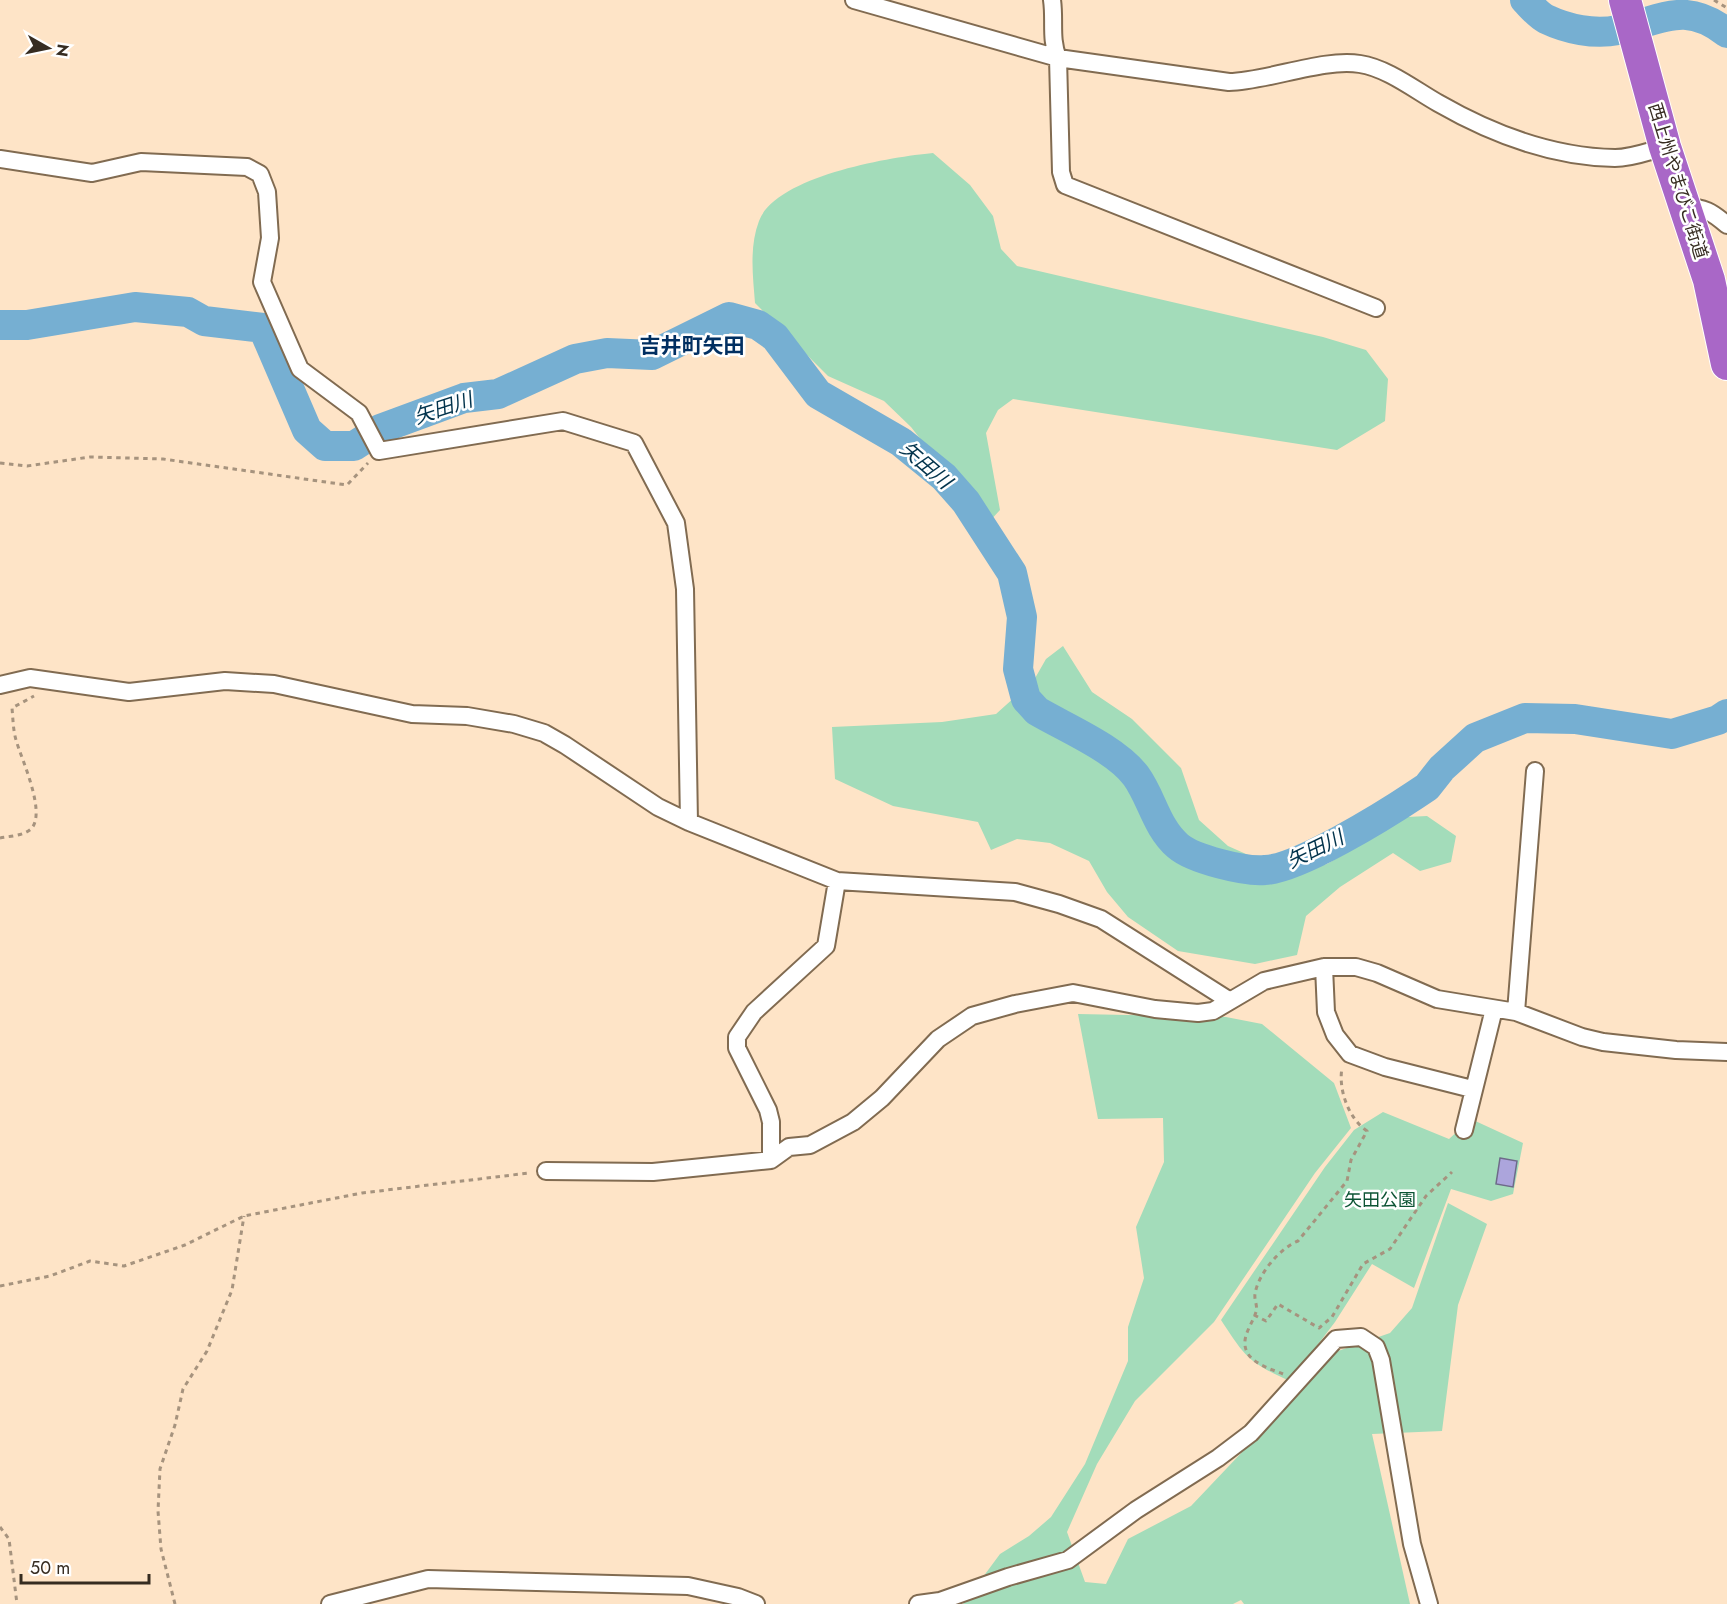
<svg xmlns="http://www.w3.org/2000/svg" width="1727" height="1604" viewBox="0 0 1727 1604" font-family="Jost,'Noto Sans JP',sans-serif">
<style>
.green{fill:#a3dcba}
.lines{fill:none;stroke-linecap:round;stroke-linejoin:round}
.river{stroke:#76afd2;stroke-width:30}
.building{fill:#aca5dc;stroke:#6e6a89;stroke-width:1.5}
.street-casing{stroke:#816b51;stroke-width:20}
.highway-casing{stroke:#fff;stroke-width:34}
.path{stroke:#a6937e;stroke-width:3;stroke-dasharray:4.5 4.5;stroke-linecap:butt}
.street{stroke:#fff;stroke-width:16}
.highway{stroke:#a967c7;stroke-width:32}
.labels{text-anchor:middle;stroke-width:5;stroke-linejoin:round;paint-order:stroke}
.street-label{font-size:18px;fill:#362c21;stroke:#fff}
.park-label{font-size:18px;fill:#0c5434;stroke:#fff}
.water-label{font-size:20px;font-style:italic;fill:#02334c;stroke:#fff}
.quarter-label{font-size:21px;font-weight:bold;fill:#012f61;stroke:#fff}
</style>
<rect width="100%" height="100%" fill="#fee4c7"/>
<path class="green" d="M933,153L970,185L993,216L1001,249L1017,266L1323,337L1366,350L1388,379L1385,421L1337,450L1013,399L998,410L986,433L1000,510L987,524L967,521L948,501L936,459L911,427L884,401L828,376L755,303C753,277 749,247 759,221C776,176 890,157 933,153Z
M1063,646L1092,692L1132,719L1181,768L1199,820L1228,846L1289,873L1327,864L1407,817L1427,816L1456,836L1451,862L1420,871L1393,853L1340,887L1306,916L1297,955L1255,964L1178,951L1128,917L1107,892L1089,861L1050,843L1017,839L991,850L978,822L893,806L835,779L832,727L942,722L996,714L1034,680L1046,659Z
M1078,1014L1226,1017L1262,1024L1334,1083L1351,1128L1315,1173L1214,1322L1135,1401L1097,1464L1067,1532L1085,1582L1106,1584L1128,1539L1191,1506L1338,1351L1390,1333L1412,1308L1448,1203L1487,1224L1458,1305L1442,1431L1372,1434L1410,1604H1244L1241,1600L1233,1604H963L1000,1554L1029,1536L1051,1517L1085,1464L1128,1361V1327L1144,1278L1136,1227L1164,1162L1163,1118L1098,1119Z
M1383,1112L1449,1139L1471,1119L1523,1143L1513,1194L1491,1201L1451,1189L1414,1288L1372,1264L1335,1322L1290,1381C1248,1362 1246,1358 1221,1320L1325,1167L1354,1130Z"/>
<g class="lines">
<path class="river" d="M1525,0C1531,6 1538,15 1546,19C1567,29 1594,35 1618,30C1662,20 1685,0 1727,33
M0,325H27L135,307L188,312L204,321L263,328L307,430L325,446H354L380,429L464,398L498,394L575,359L607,353L652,355L729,317L758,325L775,337L818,394L901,442L944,477L966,502L1012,573L1022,617L1018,669L1026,699L1037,711C1066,728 1116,749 1136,776C1152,798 1156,827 1178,846C1193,859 1245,872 1265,870C1298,869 1385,815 1415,795L1427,787L1442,768L1475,738L1525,718L1575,719L1672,734L1718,720L1727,714"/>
</g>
<path class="building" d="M1500,1158L1517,1161L1513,1187L1496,1184Z"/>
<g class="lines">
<defs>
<path id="street" d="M854,0L1058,58L1229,82C1269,81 1323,58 1360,64C1387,68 1415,90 1438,103C1492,134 1552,157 1615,158C1632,158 1649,151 1665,147
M1052,0C1055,20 1050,39 1058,58L1061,172L1065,185L1376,308
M0,159L92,173L141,162L247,167L260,174L267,192L270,238L262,282L300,369L359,413L379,451L563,421L634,443L676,523L685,589L689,822
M1684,207C1704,207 1712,212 1727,225
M0,685L30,678L129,692L225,681L274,684L412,714L467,716L514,724L544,733L565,745L658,807L689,822L837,881L1015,892L1059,904L1101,919L1230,1001
M1324,967L1326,1012L1335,1035L1350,1054L1385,1067L1472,1089
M1516,1012L1535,771
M1464,1130L1494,1009
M771,1160V1122L768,1110L737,1048V1037L754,1012L826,946L837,881
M546,1171L653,1172L771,1160L789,1147L810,1145L853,1122L882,1098L938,1039L972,1016L1015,1004L1073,993L1155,1009L1198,1013L1213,1011L1264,981L1324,967H1356L1377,973L1437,999L1516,1012L1582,1037L1603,1042L1676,1050L1727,1052
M330,1604L428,1579L688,1586L738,1597L756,1604
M918,1604L940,1601L1008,1577L1068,1560L1136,1510L1218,1458L1251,1433L1336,1339L1361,1337L1376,1347L1381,1360L1412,1544L1429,1604"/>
<path id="highway" d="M1625,0L1665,147L1709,280L1727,364"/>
</defs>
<use href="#street" class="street-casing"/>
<use href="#highway" class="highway-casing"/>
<path class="path" d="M1714,0L1727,8
M0,463L27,466L90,457L163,459L347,485L368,463
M0,838C10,836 23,836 31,829C47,813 21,758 16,740C13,729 13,719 12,708L34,696
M0,1286L50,1276L90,1261L124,1266L185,1245L244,1216L362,1193L529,1173
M1254,1315L1266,1321L1278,1304L1319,1328L1332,1317L1363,1264L1390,1249L1426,1196L1452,1172
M1283,1374C1271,1369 1253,1364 1247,1352C1240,1338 1252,1325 1256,1312C1258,1306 1254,1300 1255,1294C1258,1274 1280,1248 1298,1241L1347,1181L1351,1160L1367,1131C1349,1119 1338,1090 1342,1068
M0,1527L9,1539L17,1604
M175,1604L161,1549L158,1511L160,1469L175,1425L183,1389L207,1351L232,1290L244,1216"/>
<use href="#street" class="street"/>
<use href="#highway" class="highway"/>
</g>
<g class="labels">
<g class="street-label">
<text transform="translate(1678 181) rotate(73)" y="6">西上州やまびこ街道</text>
</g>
<g class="park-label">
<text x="1380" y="1206">矢田公園</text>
</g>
<g class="water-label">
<text transform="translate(443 408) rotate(-18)" y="7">矢田川</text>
<text transform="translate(926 465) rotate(41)" y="7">矢田川</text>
<text transform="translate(1315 849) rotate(-26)" y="7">矢田川</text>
</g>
<g class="quarter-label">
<text x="692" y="353">吉井町矢田</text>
</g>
</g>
<g transform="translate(48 48) rotate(99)" stroke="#ffffff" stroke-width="4.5" paint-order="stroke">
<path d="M0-4.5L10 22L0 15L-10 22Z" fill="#362c21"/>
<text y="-9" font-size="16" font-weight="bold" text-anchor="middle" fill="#362c21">N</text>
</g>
<path d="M21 1574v9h128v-9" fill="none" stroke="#362c21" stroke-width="3"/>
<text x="30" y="1574" font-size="18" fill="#362c21" stroke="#ffffff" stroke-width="4.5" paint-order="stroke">50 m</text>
</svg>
